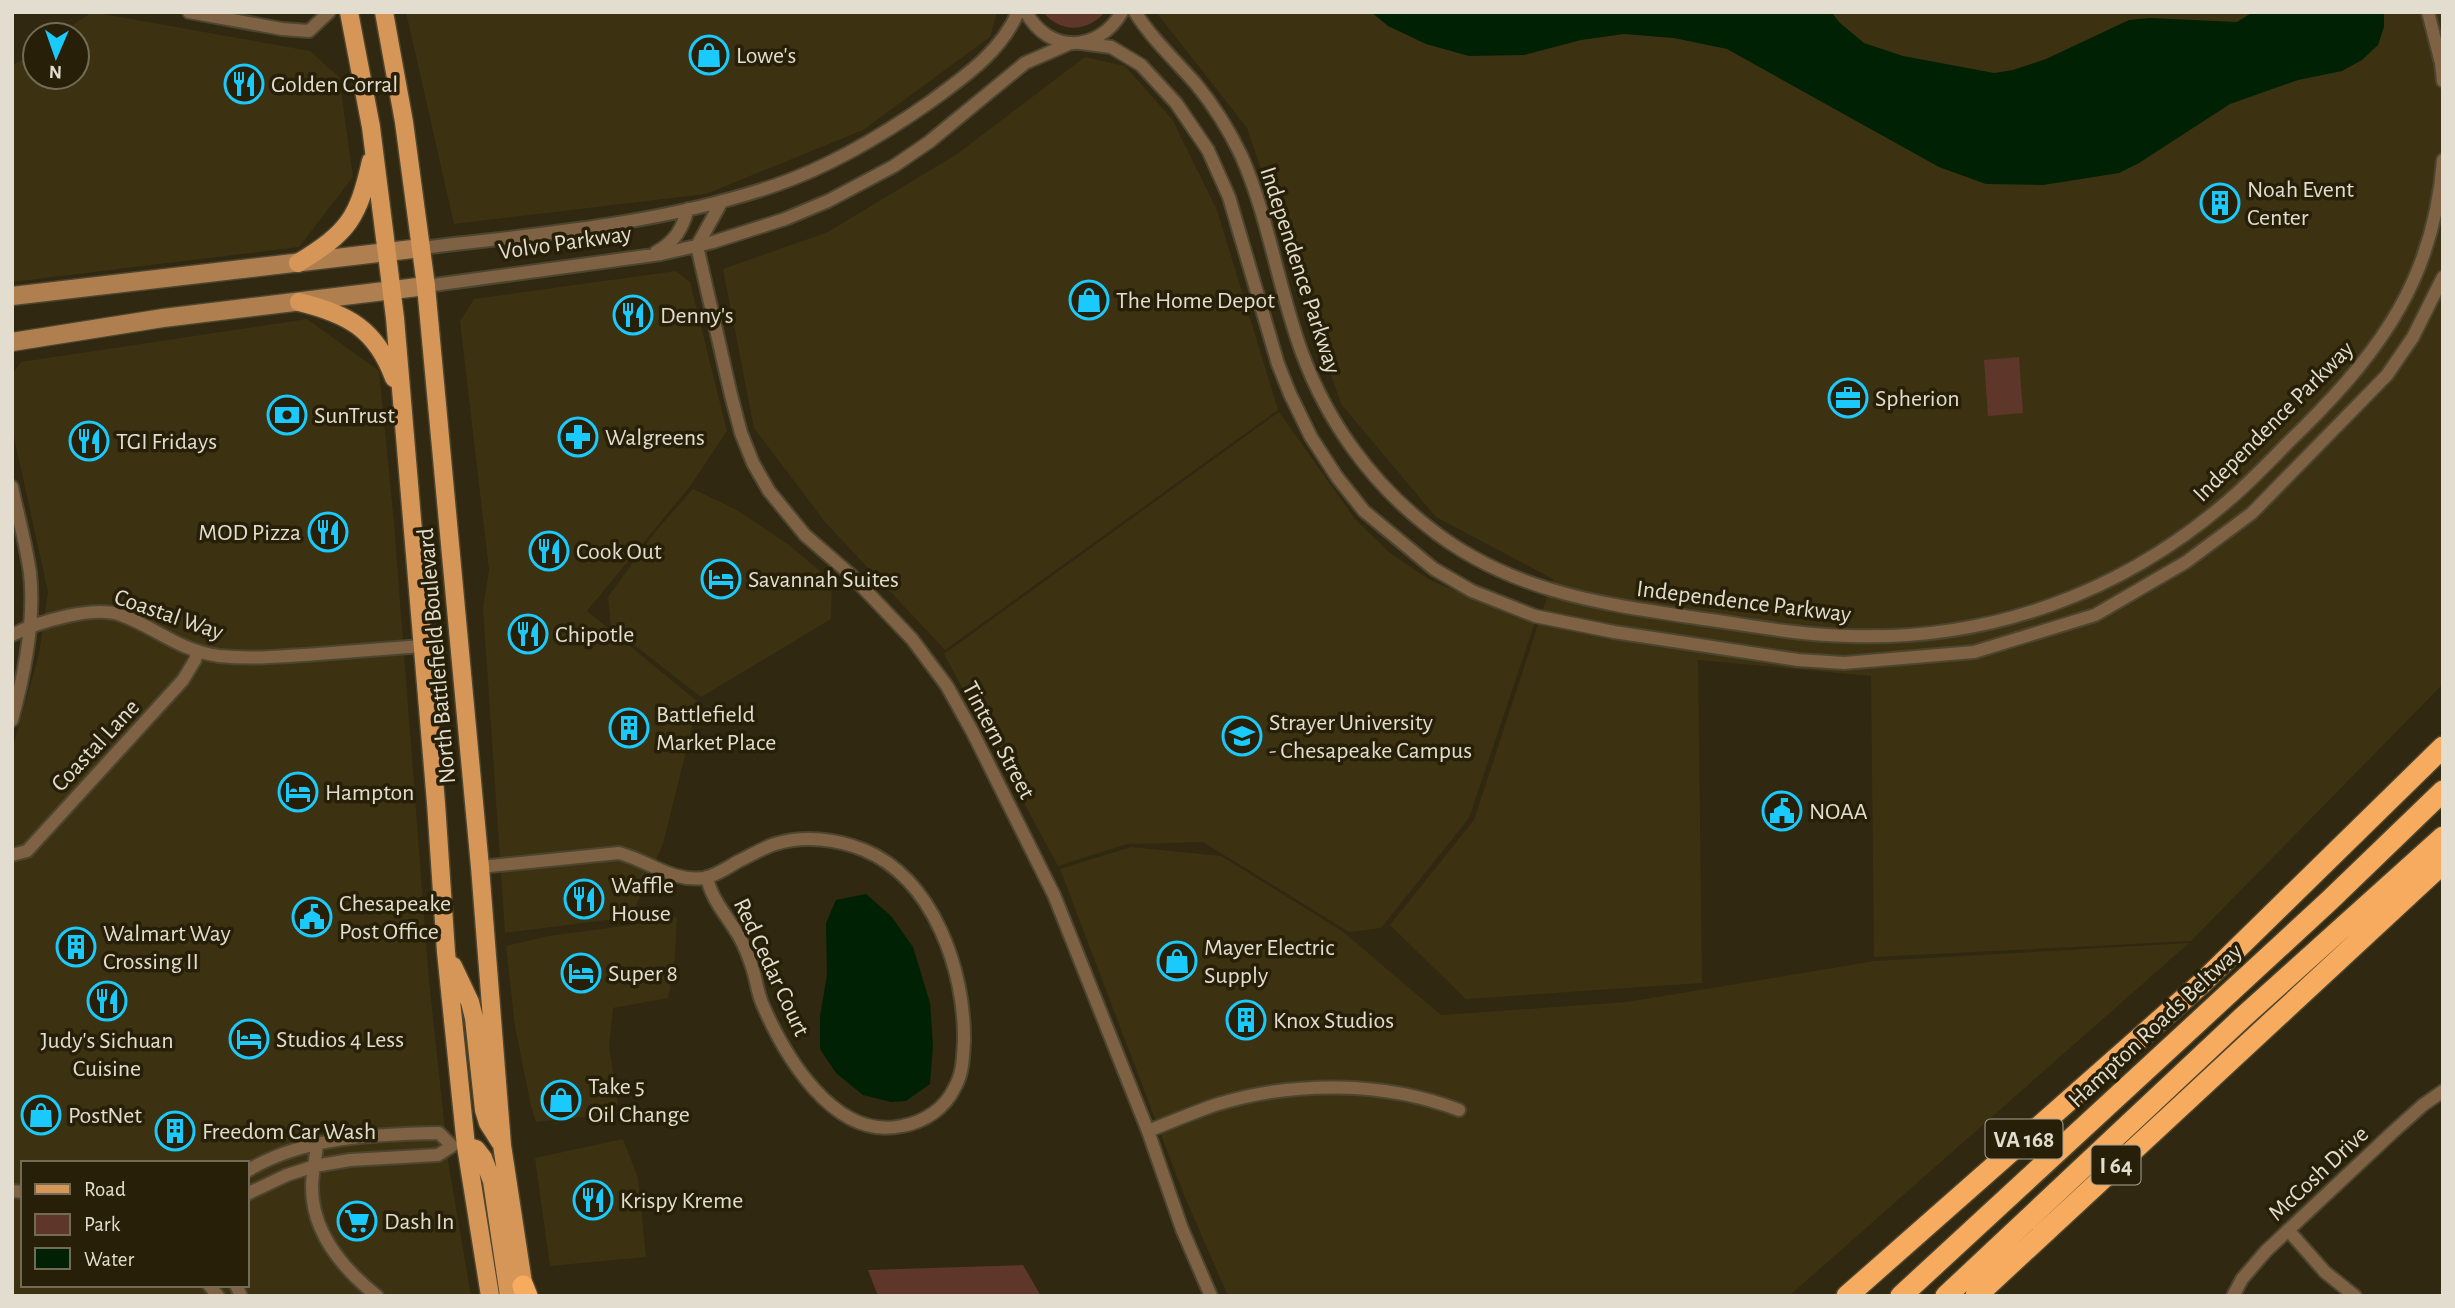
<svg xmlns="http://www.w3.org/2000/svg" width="2455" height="1308" viewBox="0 0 2455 1308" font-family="'Alegreya Sans',sans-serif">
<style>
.built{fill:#3c3212;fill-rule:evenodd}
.green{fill:#5e362a}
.water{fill:#002103}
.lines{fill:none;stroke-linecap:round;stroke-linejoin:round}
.minor-casing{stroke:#4c452f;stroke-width:16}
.secondary-casing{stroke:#4c452f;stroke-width:21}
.primary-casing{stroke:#4c452f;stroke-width:21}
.motorway-casing{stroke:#4c452f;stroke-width:24}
.minor{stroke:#7f6144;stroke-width:12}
.secondary{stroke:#b07f50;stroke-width:18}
.primary{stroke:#d59658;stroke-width:18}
.motorway{stroke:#f7ab5f;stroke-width:21}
.labels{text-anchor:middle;stroke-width:7;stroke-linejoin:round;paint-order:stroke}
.shield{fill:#271f07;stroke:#aaa493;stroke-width:2}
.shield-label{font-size:23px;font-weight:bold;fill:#e2ddcf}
.poi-label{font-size:24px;fill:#e2ddcf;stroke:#271f07;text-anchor:start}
.street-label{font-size:24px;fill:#e2ddcf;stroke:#271f07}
</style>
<rect width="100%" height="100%" fill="#302810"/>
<path class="built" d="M92,12L310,51L339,77L353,177L299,247L12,282V66L35,51V77H77V35H58Z
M406,12H997L990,37L863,130L706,194L454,224Z
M1156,12H2443V684L2191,941L1874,957L1871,676L1698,660L1702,983L1466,999L1390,925L1474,820L1553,579L1436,517L1341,404L1247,128Z
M1085,57L1125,66L1172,119L1217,210L1278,410L945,650L826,523L754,428L723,269L828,232L957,154Z
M676,271L690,282L727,431L691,485L587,611L698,702L663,844L631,917L505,933L483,608L489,570L460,321L474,299Z
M307,319L379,371L394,523L429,981L449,1167L471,1296H12V750L39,654L48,592L12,428V375L21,362ZM23,1163H247V1285H23Z
M1279,412L1355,519L1389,552L1428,579L1481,602L1535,622L1469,818L1381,928L1349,932L1203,842L1127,844L1058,866L944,654Z
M693,489L735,509L789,545L832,581L831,619L701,697L611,627L608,597L655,532Z
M1131,847L1221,856L1342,931L1441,1015L1627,1002L1875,961L2189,943L1789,1296H1228L1184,1195L1060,869Z
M677,917L674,971L668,998L613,1008L609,1046L618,1104L603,1115L536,1122L531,1106L515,1026L506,946L548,936L646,923Z
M623,1139L638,1178L646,1257L550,1266L535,1158Z"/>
<path class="green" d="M1043,12H1105C1087,33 1060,33 1043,12Z
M2019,357L2023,413L1988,416L1984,360Z
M1023,1265L1041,1296H878L868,1270Z"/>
<path class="water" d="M1371,12H1831L1840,23L1864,43L1903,56L1994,73L2013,70L2046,59L2129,20L2149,18L2237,22L2253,12H2384V27L2378,45L2362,60L2342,71L2298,80L2230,104L2139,163L2119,173L2043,185L1986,184L1939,167L1727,49L1674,38L1624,34L1581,40L1524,55L1469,56L1426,44L1388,26Z
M866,894L891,916L913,947L930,1003L933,1045L930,1084L906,1101L891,1102L863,1095L836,1073L820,1049V1016L827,975L826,923L836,900Z"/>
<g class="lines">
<defs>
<path id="minor" d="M189,12L282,29L309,31L329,12
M1026,12C1049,54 1098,53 1122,12
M1135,12C1152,39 1175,60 1196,84C1214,106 1229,130 1241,155C1269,218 1278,288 1302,353C1327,421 1370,481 1427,526C1505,589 1594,603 1690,617C1743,624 1795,635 1849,636C1990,641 2122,593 2229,500C2255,478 2278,452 2303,428C2383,348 2434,277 2443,160
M2428,12L2441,63L2443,81
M1080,43L1111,47L1141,65L1176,103L1208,150L1229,197L1278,364L1290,394L1311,437L1337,477L1364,511L1434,569L1472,591L1535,616L1614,632L1798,660L1844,663L1974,652L2095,615L2186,562L2252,513L2387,375L2413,337L2443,277
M722,201L697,246L731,395L741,433L753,463L769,491L805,535L851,575L912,639L947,686L972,731L1054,895L1148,1131L1182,1229L1211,1296
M421,248C540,234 662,224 776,185C831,166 883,135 930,102C964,77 1001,52 1018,12
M656,252C675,242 682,229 688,209
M426,286L661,254L713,242L785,219L828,201L894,166L929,142L1025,63L1071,43
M12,487C18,516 26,544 30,573C35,618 24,676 12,720
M12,635C37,622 94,605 121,615C157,628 177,650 219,656C248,659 276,657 305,655C344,652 383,649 422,646
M12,855L27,851L183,680L195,660L197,651
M480,867L619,853C649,861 671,882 704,878C715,876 727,868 737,862C750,856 762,848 775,844C804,835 837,839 864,850C934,879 965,971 964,1041C963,1057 963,1073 955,1087C945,1109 924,1122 902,1126C834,1141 784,1055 762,1003C757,991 756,978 752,967C749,957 745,947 740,938C729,918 711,900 707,877
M1148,1131C1171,1122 1194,1112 1218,1104C1294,1081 1384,1081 1459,1110
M317,1144C316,1158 312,1173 312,1187C312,1232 343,1269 377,1296
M247,1171C302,1137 375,1134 439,1133L452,1146
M12,1191L23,1192
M247,1194L287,1175L315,1166L350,1160L438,1155L452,1146
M2288,1230L2325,1272L2355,1296
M209,1285L218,1296
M236,1285L241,1296
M2233,1296L2242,1279L2266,1251L2394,1131L2423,1105L2443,1091"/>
<path id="secondary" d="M12,296L421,248
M12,342L163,318L426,286"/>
<path id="primary" d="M349,12L371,127L395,318L436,803L446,952L466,1146L490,1296
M384,12L404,122L426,286L480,867L502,1145L525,1296
M298,263C349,232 358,218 371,161
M299,302C348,314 376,329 394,378
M453,966L470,1002L474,1018L484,1110L488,1123L500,1142
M466,1146L476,1149L483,1158L492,1181L509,1296"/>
<path id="motorway" d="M523,1286L527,1296
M1847,1296L2202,983L2443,747
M1901,1296L2330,900L2443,791
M1946,1296L2242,1018L2443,837
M1976,1296L2443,863"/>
</defs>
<use href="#minor" class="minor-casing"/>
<use href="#secondary" class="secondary-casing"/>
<use href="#primary" class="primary-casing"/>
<use href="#motorway" class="motorway-casing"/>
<use href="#minor" class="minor"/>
<use href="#secondary" class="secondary"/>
<use href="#primary" class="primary"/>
<use href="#motorway" class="motorway"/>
</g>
<defs>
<symbol id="shop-ring" viewBox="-11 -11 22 22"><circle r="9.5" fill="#271f07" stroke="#1bcafc" stroke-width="1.5"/><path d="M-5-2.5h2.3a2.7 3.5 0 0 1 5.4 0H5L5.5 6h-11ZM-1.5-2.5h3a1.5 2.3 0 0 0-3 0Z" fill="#1bcafc"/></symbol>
<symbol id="restaurant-ring" viewBox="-11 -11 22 22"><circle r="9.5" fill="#271f07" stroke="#1bcafc" stroke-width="1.5"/><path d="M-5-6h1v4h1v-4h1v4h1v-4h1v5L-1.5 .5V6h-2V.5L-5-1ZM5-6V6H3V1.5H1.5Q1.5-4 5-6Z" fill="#1bcafc"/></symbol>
<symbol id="building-ring" viewBox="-11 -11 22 22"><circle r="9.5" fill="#271f07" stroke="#1bcafc" stroke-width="1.5"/><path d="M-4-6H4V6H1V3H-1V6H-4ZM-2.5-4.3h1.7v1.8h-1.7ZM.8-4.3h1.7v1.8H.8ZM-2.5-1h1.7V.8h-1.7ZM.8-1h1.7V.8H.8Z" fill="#1bcafc"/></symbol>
<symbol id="office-ring" viewBox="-11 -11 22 22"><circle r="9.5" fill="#271f07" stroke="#1bcafc" stroke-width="1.5"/><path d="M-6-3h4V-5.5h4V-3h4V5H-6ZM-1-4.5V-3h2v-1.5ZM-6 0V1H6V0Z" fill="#1bcafc"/></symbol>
<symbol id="bank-ring" viewBox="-11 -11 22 22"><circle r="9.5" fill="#271f07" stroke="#1bcafc" stroke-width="1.5"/><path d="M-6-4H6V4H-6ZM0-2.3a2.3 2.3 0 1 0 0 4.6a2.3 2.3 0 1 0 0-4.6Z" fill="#1bcafc"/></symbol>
<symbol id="pharmacy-ring" viewBox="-11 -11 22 22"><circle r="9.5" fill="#271f07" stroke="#1bcafc" stroke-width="1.5"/><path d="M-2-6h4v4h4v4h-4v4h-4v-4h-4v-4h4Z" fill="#1bcafc"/></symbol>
<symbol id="hotel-ring" viewBox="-11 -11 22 22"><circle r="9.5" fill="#271f07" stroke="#1bcafc" stroke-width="1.5"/><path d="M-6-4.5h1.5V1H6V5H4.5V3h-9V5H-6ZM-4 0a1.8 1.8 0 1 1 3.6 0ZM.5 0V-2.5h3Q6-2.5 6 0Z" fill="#1bcafc"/></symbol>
<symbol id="university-ring" viewBox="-11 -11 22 22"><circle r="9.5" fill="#271f07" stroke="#1bcafc" stroke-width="1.5"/><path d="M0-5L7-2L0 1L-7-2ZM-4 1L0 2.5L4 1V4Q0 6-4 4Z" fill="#1bcafc"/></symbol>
<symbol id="civic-ring" viewBox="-11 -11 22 22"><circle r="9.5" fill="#271f07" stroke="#1bcafc" stroke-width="1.5"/><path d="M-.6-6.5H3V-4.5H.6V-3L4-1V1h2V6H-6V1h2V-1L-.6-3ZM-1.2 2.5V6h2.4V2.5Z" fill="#1bcafc"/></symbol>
<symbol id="supermarket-ring" viewBox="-11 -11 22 22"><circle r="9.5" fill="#271f07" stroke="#1bcafc" stroke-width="1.5"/><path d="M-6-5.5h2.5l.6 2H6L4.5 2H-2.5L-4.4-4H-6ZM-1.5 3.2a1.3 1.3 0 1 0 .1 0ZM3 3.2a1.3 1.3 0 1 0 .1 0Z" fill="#1bcafc"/></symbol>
</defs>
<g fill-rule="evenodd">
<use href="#shop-ring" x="687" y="33" width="44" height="44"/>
<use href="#restaurant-ring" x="222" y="62" width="44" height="44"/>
<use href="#building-ring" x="2198" y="181" width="44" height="44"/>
<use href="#shop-ring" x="1067" y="278" width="44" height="44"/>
<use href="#restaurant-ring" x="611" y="293" width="44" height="44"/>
<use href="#office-ring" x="1826" y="376" width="44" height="44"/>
<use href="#bank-ring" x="265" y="393" width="44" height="44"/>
<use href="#pharmacy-ring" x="556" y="415" width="44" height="44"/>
<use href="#restaurant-ring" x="67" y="419" width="44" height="44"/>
<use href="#restaurant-ring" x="306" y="510" width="44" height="44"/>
<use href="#restaurant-ring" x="527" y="529" width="44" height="44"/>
<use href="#hotel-ring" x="699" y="557" width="44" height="44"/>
<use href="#restaurant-ring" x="506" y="612" width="44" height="44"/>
<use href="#building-ring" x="607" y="706" width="44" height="44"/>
<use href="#university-ring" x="1220" y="714" width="44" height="44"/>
<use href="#hotel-ring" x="276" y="770" width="44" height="44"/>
<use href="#civic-ring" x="1760" y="789" width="44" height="44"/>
<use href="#restaurant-ring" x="562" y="877" width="44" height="44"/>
<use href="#civic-ring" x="290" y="895" width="44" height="44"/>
<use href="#building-ring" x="54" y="925" width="44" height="44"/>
<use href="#shop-ring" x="1155" y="939" width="44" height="44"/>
<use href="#hotel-ring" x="559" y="951" width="44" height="44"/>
<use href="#restaurant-ring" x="85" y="979" width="44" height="44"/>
<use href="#building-ring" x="1224" y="998" width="44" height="44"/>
<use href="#hotel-ring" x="227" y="1017" width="44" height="44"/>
<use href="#shop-ring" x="539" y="1078" width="44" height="44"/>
<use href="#shop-ring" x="19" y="1093" width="44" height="44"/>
<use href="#building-ring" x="153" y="1109" width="44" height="44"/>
<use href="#restaurant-ring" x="571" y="1178" width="44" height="44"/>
<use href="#supermarket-ring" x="335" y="1199" width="44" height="44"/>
</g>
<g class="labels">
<g class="shield">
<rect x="1985.5" y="1119.5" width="77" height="39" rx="5"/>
<rect x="2091.5" y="1145.5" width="49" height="39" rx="5"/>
</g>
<g class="shield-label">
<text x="2024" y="1147">VA 168</text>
<text x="2116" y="1173">I 64</text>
</g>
<g class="poi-label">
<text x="736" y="63">Lowe's</text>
<text x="271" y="92">Golden Corral</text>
<text x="2247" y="197">Noah Event<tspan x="2247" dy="28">Center</tspan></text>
<text x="1116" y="308">The Home Depot</text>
<text x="660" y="323">Denny's</text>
<text x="1875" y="406">Spherion</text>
<text x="314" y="423">SunTrust</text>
<text x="605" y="445">Walgreens</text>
<text x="116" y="449">TGI Fridays</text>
<text x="301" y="540" text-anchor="end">MOD Pizza</text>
<text x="576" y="559">Cook Out</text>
<text x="748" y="587">Savannah Suites</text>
<text x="555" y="642">Chipotle</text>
<text x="656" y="722">Battlefield<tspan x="656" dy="28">Market Place</tspan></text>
<text x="1269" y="730">Strayer University<tspan x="1269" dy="28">- Chesapeake Campus</tspan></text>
<text x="325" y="800">Hampton</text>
<text x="1809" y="819">NOAA</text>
<text x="611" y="893">Waffle<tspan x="611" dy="28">House</tspan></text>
<text x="339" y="911">Chesapeake<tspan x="339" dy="28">Post Office</tspan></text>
<text x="103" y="941">Walmart Way<tspan x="103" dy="28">Crossing II</tspan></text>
<text x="1204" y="955">Mayer Electric<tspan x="1204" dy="28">Supply</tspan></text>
<text x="608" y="981">Super 8</text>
<text x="1273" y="1028">Knox Studios</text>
<text x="276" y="1047">Studios 4 Less</text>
<text x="107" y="1048" text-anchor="middle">Judy's Sichuan<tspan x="107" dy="28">Cuisine</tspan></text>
<text x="588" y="1094">Take 5<tspan x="588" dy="28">Oil Change</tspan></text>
<text x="68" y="1123">PostNet</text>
<text x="202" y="1139">Freedom Car Wash</text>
<text x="620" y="1208">Krispy Kreme</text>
<text x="384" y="1229">Dash In</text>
</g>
<g class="street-label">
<text transform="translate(565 242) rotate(-8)" y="8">Volvo Parkway</text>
<text transform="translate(1301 270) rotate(72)" y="8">Independence Parkway</text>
<text transform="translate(2273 421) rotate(-45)" y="8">Independence Parkway</text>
<text transform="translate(1744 601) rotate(7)" y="8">Independence Parkway</text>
<text transform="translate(169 614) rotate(19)" y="8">Coastal Way</text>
<text transform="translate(436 656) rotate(-95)" y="8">North Battlefield Boulevard</text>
<text transform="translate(999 740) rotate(62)" y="8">Tintern Street</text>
<text transform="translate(95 745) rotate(-47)" y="8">Coastal Lane</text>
<text transform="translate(772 967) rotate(65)" y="8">Red Cedar Court</text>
<text transform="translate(2155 1025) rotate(-43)" y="8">Hampton Roads Beltway</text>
<text transform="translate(2318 1173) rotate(-43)" y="8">McCosh Drive</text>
</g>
</g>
<rect width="2455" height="1308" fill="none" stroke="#e2ddcf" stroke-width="28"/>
<rect x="21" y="1161" width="228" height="126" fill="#271f07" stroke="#726b57" stroke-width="2"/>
<rect x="35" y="1184" width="35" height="10" fill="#d59658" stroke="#726b57" stroke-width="2"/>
<text x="84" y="1196" font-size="21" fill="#e2ddcf">Road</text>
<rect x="35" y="1214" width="35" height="21" fill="#5e362a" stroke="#726b57" stroke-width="2"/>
<text x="84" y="1231" font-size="21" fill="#e2ddcf">Park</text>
<rect x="35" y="1248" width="35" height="21" fill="#002103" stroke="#726b57" stroke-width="2"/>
<text x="84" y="1266" font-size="21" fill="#e2ddcf">Water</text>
<g transform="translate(56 56) rotate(182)"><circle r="33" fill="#271f07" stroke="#726b57" stroke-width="2"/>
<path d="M0-5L12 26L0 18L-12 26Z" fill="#1bcafc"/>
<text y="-10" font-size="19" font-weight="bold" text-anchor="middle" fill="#e2ddcf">N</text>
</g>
</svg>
